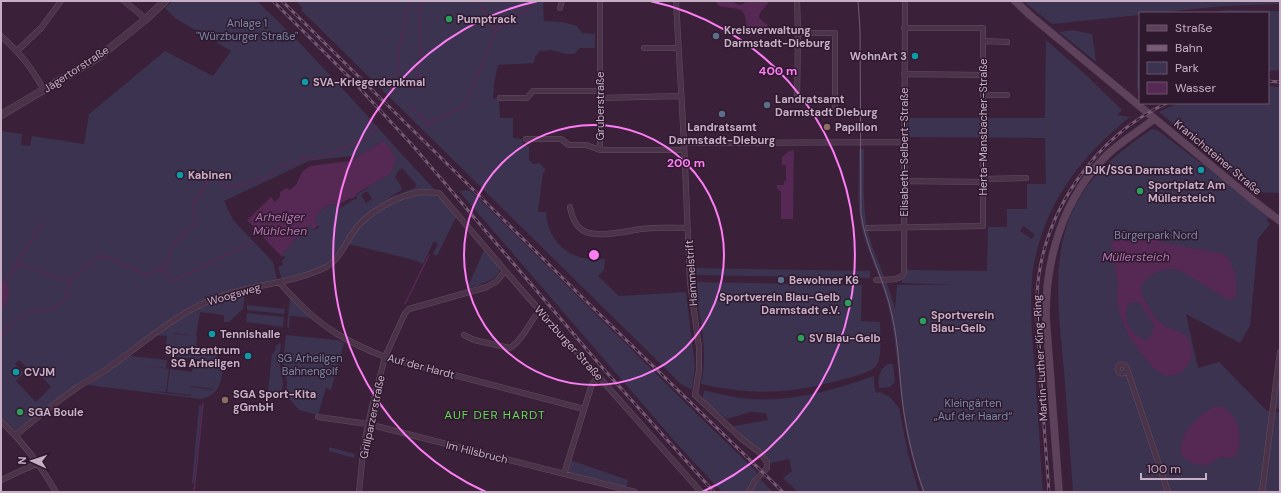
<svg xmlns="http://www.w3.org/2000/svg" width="1281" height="493" viewBox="0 0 1281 493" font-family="'DM Sans',sans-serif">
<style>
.green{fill:#3b334f;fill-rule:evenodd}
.water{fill:#562854;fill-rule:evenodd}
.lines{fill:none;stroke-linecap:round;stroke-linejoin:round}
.stream{stroke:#562854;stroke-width:1.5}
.minor-casing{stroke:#634c61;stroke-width:6}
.tertiary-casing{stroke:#634c61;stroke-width:8}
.secondary-casing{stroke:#543d52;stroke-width:8}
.minor{stroke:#4b344a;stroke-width:5}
.tertiary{stroke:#4b344a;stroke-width:7}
.secondary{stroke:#5e425c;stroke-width:7}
.tram{stroke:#775a76;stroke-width:1}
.rail-casing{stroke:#775a76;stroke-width:3}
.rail{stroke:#2f192e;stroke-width:1.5;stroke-dasharray:4.5;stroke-linecap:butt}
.ring{fill:none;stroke:#fe7df4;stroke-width:2}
.leisure-dot{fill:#2e9e5b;stroke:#2f192e;stroke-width:1.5}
.service-dot{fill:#5c6f8a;stroke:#2f192e;stroke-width:1.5}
.culture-dot{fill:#0f9aa8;stroke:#2f192e;stroke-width:1.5}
.education-dot{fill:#8d6e63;stroke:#2f192e;stroke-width:1.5}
.labels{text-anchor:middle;stroke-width:3;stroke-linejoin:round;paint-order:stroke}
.poi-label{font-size:11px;font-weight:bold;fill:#c7afc5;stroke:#2f192e;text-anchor:start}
.park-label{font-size:11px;fill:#7b8aa8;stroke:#2f192e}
.street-label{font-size:11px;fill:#c7afc5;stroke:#2f192e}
.water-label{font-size:12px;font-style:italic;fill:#b274af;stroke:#2f192e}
.neighbourhood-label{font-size:12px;letter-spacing:1px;fill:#65da57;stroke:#2f192e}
.centre{fill:#fe7df4;stroke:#2f192e;stroke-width:2}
.ring-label{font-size:12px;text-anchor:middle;font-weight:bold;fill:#fe7df4;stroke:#2f192e;stroke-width:3;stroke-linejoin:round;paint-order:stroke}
</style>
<rect width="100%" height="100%" fill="#3b203a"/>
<path class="green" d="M172,1H257C320,60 376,127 435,190L403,195L388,206C400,201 428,188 439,198C446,203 450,211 456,217L437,256L433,254L438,244L434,241L423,264L414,260L348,244L326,265L304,274L282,280L278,267L283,265L282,261L286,257L281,256L307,226L309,225L315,230L319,227C318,225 315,223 315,221C315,213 328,204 334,204L339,209L353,200L357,199V198L356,195L369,187L383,141L353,160L351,156L309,161L224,201L233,220L273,262L277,280C253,285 227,290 204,300C168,316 140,344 108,366C96,374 84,380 72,388C52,401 34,416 16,431L1,416V131L22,134L21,145L30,146L32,136L84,144L89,114L165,51L213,76L231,51L175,18L165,8ZM402,168L416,184L415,188L388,198L402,190L399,182L395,178L398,171ZM367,191L372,199L366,203L361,195ZM19,360L28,369L32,366L51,387L36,402L16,381L24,373L15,364Z
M296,1H545L543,5L544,21L562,22L577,26L582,33L595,34V48H580L574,54H566L551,50L540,51L535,57L534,63L498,65L494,84L493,98L499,99L500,118H513V138L522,139L523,146H529V160L533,164L540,163L546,170L543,173L538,212H546C547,234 561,253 583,258C590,259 598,259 605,259L604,270L598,276L619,296L686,292L695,367L692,390L681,384L301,10L303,8Z
M1023,1H1280V4L1223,6L1157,13H1140V15L1052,24Z
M1227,10L1280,11V70L1268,71V13H1211Z
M1138,21H1140V89H1137Z
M1072,30L1092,34L1096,62L1059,32Z
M1046,40L1086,75L1122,110L1117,115L1130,117C1091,148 1060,184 1043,231C1038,246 1033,262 1032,278C1030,309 1032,340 1035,371C1038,412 1040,452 1043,492H922C915,468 907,444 904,419C899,384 897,348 890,314C885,286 871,261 863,233C856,206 859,176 859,149H864C864,176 862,205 868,232C875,259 889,283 895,310L897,285H955L902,283V280L905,277L907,270L987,271L988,227H1007V209H1027V184H1046L1045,138L909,137V118H1045ZM1023,226L1034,234L1032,239L1020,231Z
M1268,86L1280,87V193L1254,192L1159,112L1178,103H1268Z
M1152,129L1157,130L1221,178L1269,217L1266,220L1270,224L1258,239L1250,326L1240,343L1186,314L1198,368L1219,362L1267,411L1280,412V492H1073C1070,452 1067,411 1064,371C1059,313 1048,250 1080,197C1098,167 1125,148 1152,129Z
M470,190L700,417L757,472L748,492H722L677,444L459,191Z
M484,250C489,255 496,261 499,267C504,279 475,286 467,289Z
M696,268L870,271V278L696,275Z
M694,282L862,285L861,321L880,322C880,334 883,359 875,367C869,373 852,377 844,379C792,394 754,396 701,384C709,351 699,315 694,282Z
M245,292L243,309L229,322H224V315L200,312L196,336L174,333L171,356H165L167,336L156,335L182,317L205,304Z
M290,296L311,318L290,316L289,328L287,327Z
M247,305L285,309L284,314L247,310Z
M247,313L284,317L283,327L246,322Z
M174,334L197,336L196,348L218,351L216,362L171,356Z
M286,335L337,340L344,343L331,390L326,388L318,415L299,410L286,395L287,383L283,360Z
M280,343L281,344L279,359L283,383L282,390L280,392L268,391L272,354L275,351L276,346Z
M130,356L167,360L166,368L146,366L143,390L146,366L169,369L166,392L150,391L190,396L191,387L213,390L216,367L223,368C221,383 219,395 201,399L87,385Z
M194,364L216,367L213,389L191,386L190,395L167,392L170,369L192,372Z
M888,364H893L895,382L890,387L879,388C877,379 880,368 888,364Z
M1280,365V409L1274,408Z
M874,376V384L876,393L880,392L890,397L899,408L908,454L919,492H798L783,478L792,471L789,459L770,463L768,460L743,437L734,426L768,420L766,413L750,412L727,419L702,400L704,391H707C721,394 735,398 749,399C792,402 834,390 874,376Z
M199,405L202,406L194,483H192Z
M329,447L355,454L354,458L329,451Z
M570,460L628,480L626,488L570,473L567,470Z
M761,480L773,492H752L755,484Z"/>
<path class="water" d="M715,1H734L735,3L739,5L744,4L745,1H769C766,8 759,10 759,18L769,26L760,35L751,36C743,28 750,13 738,9C732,7 725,8 719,6Z
M383,141L391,149L396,160L391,173L356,194V196L352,199L350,198L340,204L341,206L338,208L334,204C326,204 310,217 318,225L314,229L309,226H307L281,256L247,220L271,197L275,202L280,197V192L286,188L290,190L296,185L302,172L310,166L350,161Z
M794,150L793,219H781V191H779L776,185H784V181H786V165H782V157L788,152Z
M1136,232L1165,243L1223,254L1230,260L1236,277V296L1232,299H1227L1181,271L1169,269L1160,271L1151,275L1142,284L1141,294L1155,318L1167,327L1186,335C1188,339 1192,346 1192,351C1193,366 1178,379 1164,375C1155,372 1143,356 1138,349C1127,335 1119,317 1117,299C1116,291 1120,286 1117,278C1112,255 1101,233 1136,232ZM1139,302L1154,325L1150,338L1144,340C1141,338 1136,335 1133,332C1126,325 1124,312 1129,303Z
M1,281L5,282C13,294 6,301 1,313Z
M1217,406C1235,408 1242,431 1239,446C1238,449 1238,453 1236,455C1231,459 1226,458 1221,457C1210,464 1203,469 1191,462C1187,460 1184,457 1181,454C1182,449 1181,443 1183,438C1187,426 1205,410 1217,406Z"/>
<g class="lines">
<path class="stream" d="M478,1C488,12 482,21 496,30
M391,90L398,71V52L403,34L406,15L410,1
M416,90L413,82L420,76L415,69L421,61L419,7L426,1
M409,108L411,106L428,123
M371,118L369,121L374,130
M426,125L464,106L496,30L528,9L530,1
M15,266L43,222
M162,268L170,281H173L253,242
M5,282L15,267L20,264L62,279H67L72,278L101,255L147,275L166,265L173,245L187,230L196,224L193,205L208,181L218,175L226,188L264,179L283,164L291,165L306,156L312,159L327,155L366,138L377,127
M405,304L429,255
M1,339L6,328L30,311L52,309L64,301L72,278
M194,492L203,404"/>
<defs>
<path id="minor" d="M124,1L146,19
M676,1L684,143L690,282L699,347V370L695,395L742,439L759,452L767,462V468L754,482L749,492
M797,1L798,33
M560,8L562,1
M1,36C21,54 31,67 44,90
M984,41L1007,42
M644,48H678
M17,51L41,28L61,1
M904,74L983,75
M983,95H1007
M500,98H527L533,91H600
M600,98L681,96
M835,109V33H798L797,99H835
M526,139H561L569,145H586L600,150H684
M684,143L904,142
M600,150V1
M983,179L1026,178
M904,181L983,182
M570,207C572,218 577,230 589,233C603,237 627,231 641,229C657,227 672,228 688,228
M868,228L983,226V28H904
M876,280C884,279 900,282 904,273L905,1
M280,282C283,288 289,293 294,298C322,328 347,342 385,357L584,409
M464,335L474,340L510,348C522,341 530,321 540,310
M1117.5 369a4.5 4.5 0 1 1 9 0a4.5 4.5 0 1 1-9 0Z
M1127,369L1168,492
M318,417L368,424L635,492
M1,421C23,442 41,466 56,492
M16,435C36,418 56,402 78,387C89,380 101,374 111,366C142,344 170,319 204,303C243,284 288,286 326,267C339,260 344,246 352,234C365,213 399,194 423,192C428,192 434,193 439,193L520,288L701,492
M564,474L591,387L593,383L599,376
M1,480L38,463
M359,492L364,443L373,403L385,357L405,313L409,309L487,287L497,281L505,271
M1262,492L1280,352"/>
<path id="tertiary" d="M1,115L99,57L146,19L165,1"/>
<path id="secondary" d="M1015,1L1031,16L1254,201L1280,221
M1059,492L1046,318C1045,258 1064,196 1108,154C1122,141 1139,131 1154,119"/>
</defs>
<use href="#minor" class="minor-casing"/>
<use href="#tertiary" class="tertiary-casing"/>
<use href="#secondary" class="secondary-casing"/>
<use href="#minor" class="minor"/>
<use href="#tertiary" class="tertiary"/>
<use href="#secondary" class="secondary"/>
<path class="tram" d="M858,1L860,29L861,214C866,250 885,280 892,315C899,345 899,376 903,406C907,435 914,464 924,492"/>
<defs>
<path id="rail" d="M273,1L351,79L414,147L600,365L714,492
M282,1L586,301L783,492
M1268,81L1280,82
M1049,492C1046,452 1043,411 1040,371C1039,346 1036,320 1037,295C1041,214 1094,137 1167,103"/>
</defs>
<use href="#rail" class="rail-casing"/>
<use href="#rail" class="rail"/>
</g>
<g class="ring">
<circle cx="594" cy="255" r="130"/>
<path d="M486 492A260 260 0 0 1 538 1M650 1A260 260 0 0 1 702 492"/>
</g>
<g class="leisure-dot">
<circle cx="449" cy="19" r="4"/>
<circle cx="1140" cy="191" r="4"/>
<circle cx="848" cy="303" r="4"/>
<circle cx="923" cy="321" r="4"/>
<circle cx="801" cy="338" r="4"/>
<circle cx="20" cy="412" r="4"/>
</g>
<g class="service-dot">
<circle cx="716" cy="36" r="4"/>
<circle cx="767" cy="105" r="4"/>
<circle cx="722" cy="114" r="4"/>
<circle cx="781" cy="280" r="4"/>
</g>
<g class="culture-dot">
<circle cx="915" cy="56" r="4"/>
<circle cx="305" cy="82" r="4"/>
<circle cx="1201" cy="170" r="4"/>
<circle cx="180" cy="175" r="4"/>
<circle cx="212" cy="334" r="4"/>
<circle cx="248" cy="356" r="4"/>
<circle cx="16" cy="372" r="4"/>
</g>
<g class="education-dot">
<circle cx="827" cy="127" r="4"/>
<circle cx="225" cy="400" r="4"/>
</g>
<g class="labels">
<g class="poi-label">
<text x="457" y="23">Pumptrack</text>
<text x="724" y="34">Kreisverwaltung<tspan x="724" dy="13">Darmstadt-Dieburg</tspan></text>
<text x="907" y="60" text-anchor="end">WohnArt 3</text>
<text x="313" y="86">SVA-Kriegerdenkmal</text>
<text x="775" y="103">Landratsamt<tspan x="775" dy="13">Darmstadt Dieburg</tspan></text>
<text x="722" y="131" text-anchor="middle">Landratsamt<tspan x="722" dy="13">Darmstadt-Dieburg</tspan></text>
<text x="835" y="131">Papillon</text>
<text x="1193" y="174" text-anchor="end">DJK/SSG Darmstadt</text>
<text x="188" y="179">Kabinen</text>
<text x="1148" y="189">Sportplatz Am<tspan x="1148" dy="13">Müllersteich</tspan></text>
<text x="789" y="284">Bewohner K6</text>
<text x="840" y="301" text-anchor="end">Sportverein Blau-Gelb<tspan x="840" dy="13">Darmstadt e.V.</tspan></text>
<text x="931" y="319">Sportverein<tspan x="931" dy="13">Blau-Gelb</tspan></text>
<text x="220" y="338">Tennishalle</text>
<text x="809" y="342">SV Blau-Gelb</text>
<text x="240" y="354" text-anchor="end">Sportzentrum<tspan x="240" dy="13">SG Arheilgen</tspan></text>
<text x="24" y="376">CVJM</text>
<text x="233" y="398">SGA Sport-Kita<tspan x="233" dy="13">gGmbH</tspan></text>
<text x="28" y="416">SGA Boule</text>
</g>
<g class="park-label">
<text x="247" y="27">Anlage 1<tspan x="247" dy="13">"Würzburger Straße"</tspan></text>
<text x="1156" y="239">Bürgerpark Nord</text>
<text x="310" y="362">SG Arheilgen<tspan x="310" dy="13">Bahnengolf</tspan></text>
<text x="973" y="407">Kleingärten<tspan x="973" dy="13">„Auf der Haard“</tspan></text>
</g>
<g class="street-label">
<text transform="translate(76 69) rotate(-33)" y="4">Jägertorstraße</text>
<text transform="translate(600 106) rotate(-90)" y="4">Gruberstraße</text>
<text transform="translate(983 127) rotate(-90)" y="4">Herta-Mansbacher-Straße</text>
<text transform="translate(904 152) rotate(-90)" y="4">Elisabeth-Selbert-Straße</text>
<text transform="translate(1218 157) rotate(40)" y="4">Kranichsteiner Straße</text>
<text transform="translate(691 273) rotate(-94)" y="4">Hammelstrift</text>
<text transform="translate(234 294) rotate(-16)" y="4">Woogsweg</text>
<text transform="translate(569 343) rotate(48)" y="4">Würzburger Straße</text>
<text transform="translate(1040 358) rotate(-93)" y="4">Martin-Luther-King-Ring</text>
<text transform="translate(421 366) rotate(15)" y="4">Auf der Hardt</text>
<text transform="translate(372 417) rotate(-78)" y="4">Grillparzerstraße</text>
<text transform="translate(477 452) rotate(14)" y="4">Im Hilsbruch</text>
</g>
<g class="water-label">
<text x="280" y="221">Arheilger<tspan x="280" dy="14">Mühlchen</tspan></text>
<text x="1136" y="261">Müllersteich</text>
</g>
<g class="neighbourhood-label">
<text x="495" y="419">AUF DER HARDT</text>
</g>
</g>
<circle cx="594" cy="255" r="6" class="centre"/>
<g class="ring-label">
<text x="778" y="75">400 m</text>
<text x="686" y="167">200 m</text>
</g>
<rect width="1281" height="493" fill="none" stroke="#c7afc5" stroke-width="4"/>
<rect x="1139" y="12" width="130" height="92" fill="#2f192e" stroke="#6c556a"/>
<rect x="1147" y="25" width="20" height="6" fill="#5e425c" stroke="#6c556a"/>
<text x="1175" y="32" font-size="12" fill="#c7afc5">Straße</text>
<rect x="1147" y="45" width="20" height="6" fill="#775a76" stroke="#6c556a"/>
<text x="1175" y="52" font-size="12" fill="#c7afc5">Bahn</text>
<rect x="1147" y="62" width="20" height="12" fill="#3b334f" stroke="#6c556a"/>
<text x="1175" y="72" font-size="12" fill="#c7afc5">Park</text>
<rect x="1147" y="82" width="20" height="12" fill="#562854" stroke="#6c556a"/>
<text x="1175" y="92" font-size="12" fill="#c7afc5">Wasser</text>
<g transform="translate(32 461) rotate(273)" stroke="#2f192e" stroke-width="3" paint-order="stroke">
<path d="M0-3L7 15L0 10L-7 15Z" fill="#c7afc5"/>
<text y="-6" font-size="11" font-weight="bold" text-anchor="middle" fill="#c7afc5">N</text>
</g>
<path d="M1141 473v6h65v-6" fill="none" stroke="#c7afc5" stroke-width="2"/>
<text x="1147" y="473" font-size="12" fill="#c7afc5" stroke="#2f192e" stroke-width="3" paint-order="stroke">100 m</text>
</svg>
